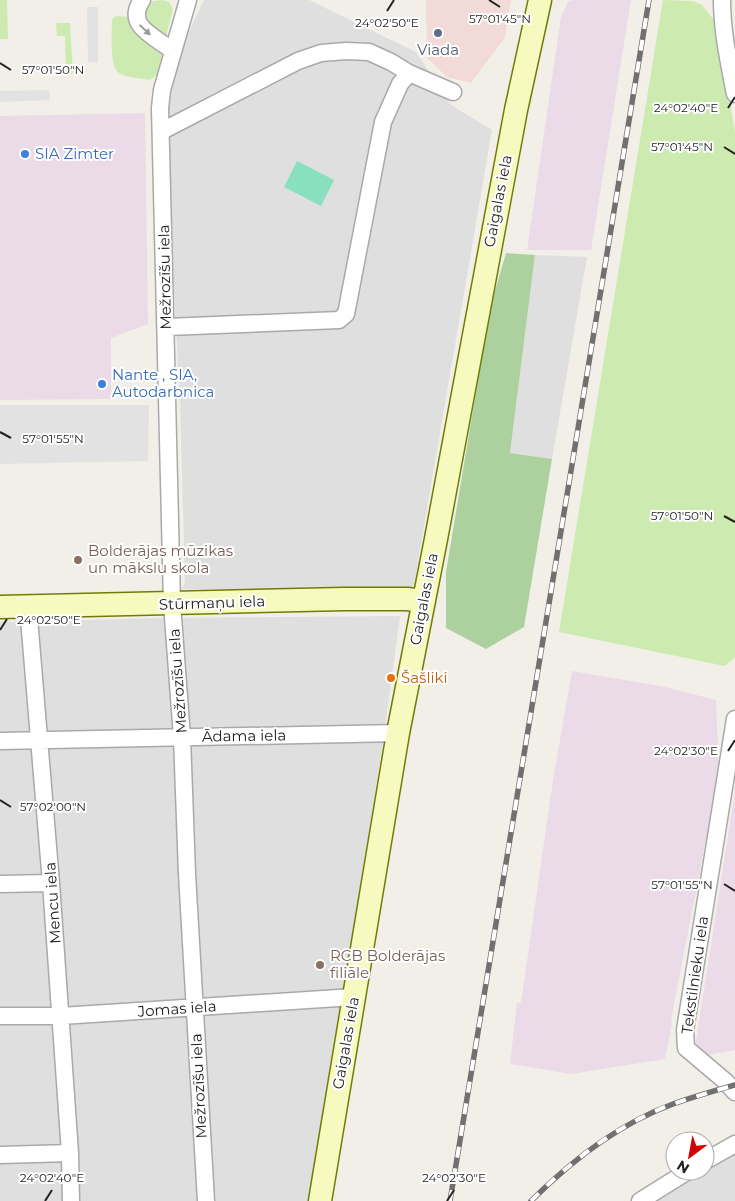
<svg xmlns="http://www.w3.org/2000/svg" width="735" height="1201" viewBox="0 0 735 1201" font-family="Montserrat,sans-serif">
<style>
.residential{fill:#e0dfdf}
.commercial{fill:#f2dad9}
.industrial{fill:#ebdbe8}
.grass{fill:#cdebb0}
.forest{fill:#add19e}
.pitch{fill:#88e0be}
.parking{fill:#e2e2e2}
.lines{fill:none;stroke-linecap:round;stroke-linejoin:round}
.street-casing{stroke:#a9a9a9;stroke-width:19}
.secondary-casing{stroke:#707d05;stroke-width:25}
.street{stroke:#fff;stroke-width:16}
.secondary{stroke:#f7fabf;stroke-width:22}
.rail-casing{stroke:#707070;stroke-width:5.5}
.rail{stroke:#fff;stroke-width:4;stroke-dasharray:11;stroke-linecap:butt}
.oneway{fill:#9c9c9c}
.ticks{fill:none;stroke:#222;stroke-width:2}
.service-dot{fill:#5c6f8a;stroke:#fff;stroke-width:2}
.shop-dot{fill:#3f7fe0;stroke:#fff;stroke-width:2}
.education-dot{fill:#8d6e63;stroke:#fff;stroke-width:2}
.food-dot{fill:#e8710a;stroke:#fff;stroke-width:2}
.labels{text-anchor:middle;stroke-width:4;stroke-linejoin:round;paint-order:stroke}
.service-label{font-size:15px;fill:#4e5e75;stroke:#fff}
.shop-label{font-size:15px;fill:#366cbe;stroke:#fff;text-anchor:start}
.street-label{font-size:15px;fill:#222;stroke:#fff}
.education-label{font-size:15px;fill:#785e54;stroke:#fff;text-anchor:start}
.food-label{font-size:15px;fill:#c56008;stroke:#fff;text-anchor:start}
.ticks-label{font-size:12px;text-anchor:middle;fill:#222;stroke:#fff;stroke-width:4;stroke-linejoin:round;paint-order:stroke}
</style>
<rect width="100%" height="100%" fill="#f2efe9"/>
<path class="residential" d="M204,0H309L416,52L451,105L492,130L413,590L182,589L185,582L180,402L164,102L176,59Z
M535,255L587,257L552,459L510,453Z
M400,616L383,743L340,1013L312,1201H0V622L165,618Z
M735,1153V1201H652L708,1168Z"/>
<path class="commercial" d="M426,0H511L505,37L471,83L447,77L427,58Z"/>
<path class="industrial" d="M572,0H631L591,250H527L561,17L568,2Z
M145,113L148,324L111,338V399L0,400V116Z
M572,671L665,687L716,700L719,772L671,1020L672,1024L665,1059L571,1074L510,1064L517,1003H521L553,780Z
M735,791V1050L708,1055L697,1049L696,1041Z"/>
<path class="grass" d="M0,0H7L8,39H0Z
M163,0L169,2L173,9L166,36L144,21L147,6L153,1Z
M663,0L693,1L702,5L713,19L721,50L735,132V657L725,666L559,632Z
M119,16L129,17L164,51C161,62 160,75 150,80C141,78 127,78 119,73C109,66 112,33 112,20L114,17Z
M70,23L73,73L66,76L65,36H57L56,23Z"/>
<path class="forest" d="M506,253L535,255L510,453L552,459L524,627L486,649L446,628V572L490,308Z"/>
<path class="pitch" d="M297,161L334,180L321,206L284,187Z"/>
<path class="parking" d="M87,7H98V63L88,62Z
M49,90L50,100L0,102V91Z
M0,405H149L148,461L0,464Z"/>
<g class="lines">
<defs>
<path id="street" d="M142,0C124,26 156,37 173,51
M188,0L162,90L160,108L172,604L182,737L187,874L206,1201
M722,0C722,32 729,63 735,94
M162,131L298,61L321,53L346,51L369,52L391,62L409,73L453,92
M167,327L339,320L346,314L383,122L400,84L409,73
M28,606L51,883L70,1153L71,1201
M735,719L685,1030L686,1048L725,1081L735,1092
M0,741L398,733
M0,884L51,883
M0,1016H61L354,997
M0,1155L70,1153
M705,1161L735,1144
M640,1201L688,1171"/>
<path id="secondary" d="M0,607L344,599H407L424,601
M320,1201L398,733L436,539L516,110L540,0"/>
</defs>
<use href="#street" class="street-casing"/>
<use href="#secondary" class="secondary-casing"/>
<use href="#street" class="street"/>
<use href="#secondary" class="secondary"/>
<defs>
<path id="rail" d="M450,1201L649,0
M531,1201C571,1161 618,1124 673,1104C693,1097 714,1091 735,1085"/>
</defs>
<use href="#rail" class="rail-casing"/>
<use href="#rail" class="rail"/>
</g>
<defs><path id="oneway-solid" d="M-6-.8H1V-3.2L6.5 0L1 3.2V.8H-6Z" transform="scale(1.25)"/></defs>
<use class="oneway" href="#oneway-solid" transform="translate(145 30) rotate(43)"/>
<path class="ticks" d="M489,0L500,7M387,11L394,0M0,63L11,70M728,108L735,97M724,147L735,154M0,432L11,438M724,516L735,522M0,630L7,619M728,751L735,740M0,800L11,807M724,884L735,891M45,1201L52,1190M447,1201L454,1190"/>
<circle class="service-dot" cx="438" cy="33" r="5"/>
<g class="shop-dot">
<circle cx="25" cy="154" r="5"/>
<circle cx="102" cy="384" r="5"/>
</g>
<g class="education-dot">
<circle cx="78" cy="560" r="5"/>
<circle cx="320" cy="965" r="5"/>
</g>
<circle class="food-dot" cx="391" cy="678" r="5"/>
<g class="labels">
<g class="service-label">
<text x="438" y="55">Viada</text>
</g>
<g class="shop-label">
<text x="35" y="159">SIA Zimter</text>
<text x="112" y="380">Nante , SIA,<tspan x="112" dy="17">Autodarbnica</tspan></text>
</g>
<g class="street-label">
<text transform="translate(498 201) rotate(-79)" y="5">Gaigalas iela</text>
<text transform="translate(165 277) rotate(-91)" y="5">Mežrozīšu iela</text>
<text transform="translate(424 599) rotate(-79)" y="5">Gaigalas iela</text>
<text transform="translate(212 603) rotate(-2)" y="5">Stūrmaņu iela</text>
<text transform="translate(178 681) rotate(-94)" y="5">Mežrozīšu iela</text>
<text transform="translate(244 736) rotate(-1)" y="5">Ādama iela</text>
<text transform="translate(53 903) rotate(-94)" y="5">Mencu iela</text>
<text transform="translate(695 975) rotate(-82)" y="5">Tekstilnieku iela</text>
<text transform="translate(177 1009) rotate(-4)" y="5">Jomas iela</text>
<text transform="translate(346 1043) rotate(-80)" y="5">Gaigalas iela</text>
<text transform="translate(199 1086) rotate(-93)" y="5">Mežrozīšu iela</text>
</g>
<g class="education-label">
<text x="88" y="556">Bolderājas mūzikas<tspan x="88" dy="17">un mākslu skola</tspan></text>
<text x="330" y="961">RCB Bolderājas<tspan x="330" dy="17">filiāle</tspan></text>
</g>
<g class="food-label">
<text x="401" y="683">Šašliki</text>
</g>
</g>
<g class="ticks-label">
<text x="500" y="23">57°01'45"N</text>
<text x="387" y="27">24°02'50"E</text>
<text x="53" y="74">57°01'50"N</text>
<text x="686" y="112">24°02'40"E</text>
<text x="682" y="151">57°01'45"N</text>
<text x="53" y="443">57°01'55"N</text>
<text x="682" y="520">57°01'50"N</text>
<text x="49" y="624">24°02'50"E</text>
<text x="686" y="755">24°02'30"E</text>
<text x="53" y="811">57°02'00"N</text>
<text x="682" y="889">57°01'55"N</text>
<text x="52" y="1182">24°02'40"E</text>
<text x="454" y="1182">24°02'30"E</text>
</g>
<g transform="translate(690 1156) rotate(212)"><circle r="24" fill="#ffffff" stroke="#a7a7a7"/>
<path d="M0-4L9 19L0 12L-9 19Z" fill="#d40000"/>
<text y="-8" font-size="14" font-weight="bold" text-anchor="middle" fill="#222222">N</text>
</g>
</svg>
